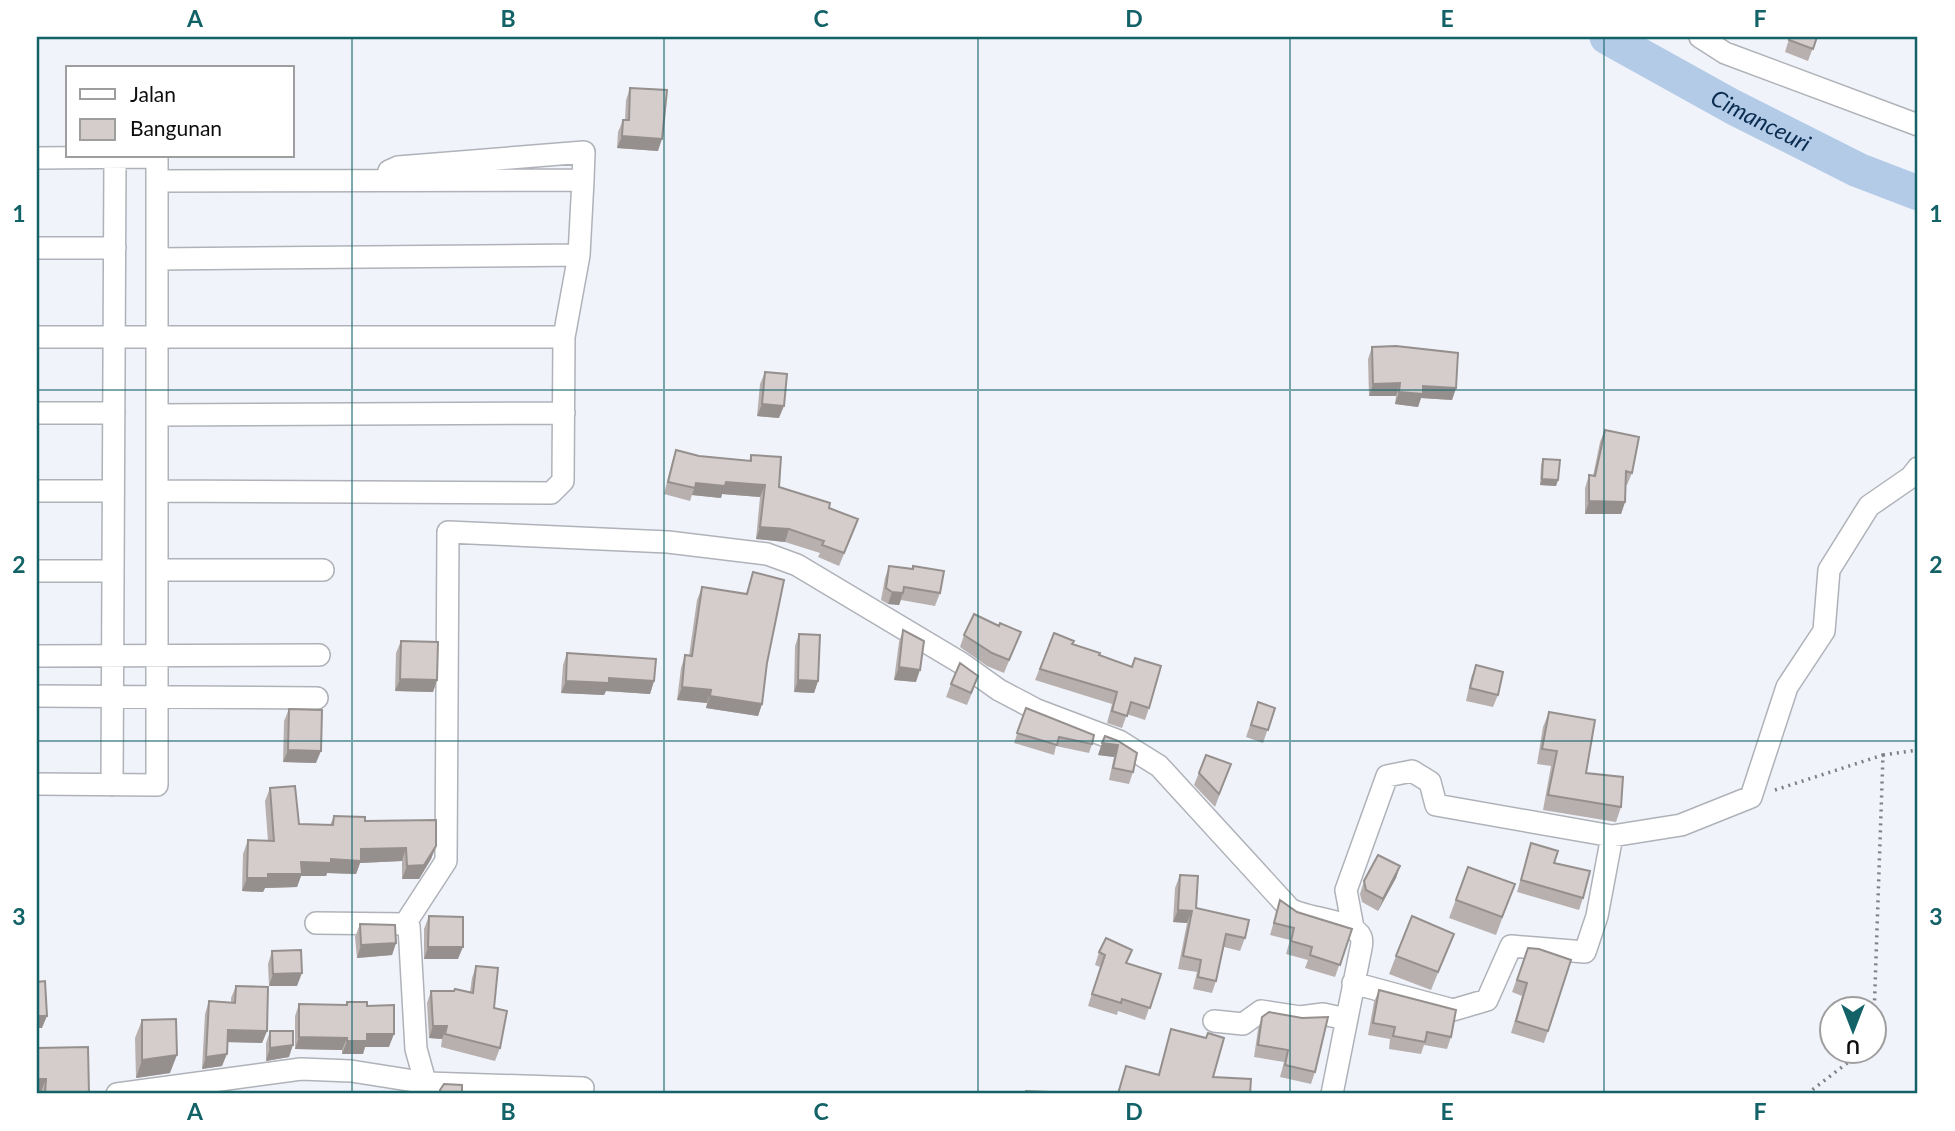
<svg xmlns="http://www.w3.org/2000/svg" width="1955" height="1131" viewBox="0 0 1955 1131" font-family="Lato,sans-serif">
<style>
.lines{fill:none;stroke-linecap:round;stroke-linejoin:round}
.river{stroke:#b3cbe7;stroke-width:35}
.minor-casing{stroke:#afb2b8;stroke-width:24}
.path{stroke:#7e7f83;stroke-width:3.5;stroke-dasharray:2 5;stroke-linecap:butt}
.minor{stroke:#fff;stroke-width:21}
.wall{fill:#b7b0af}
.shaded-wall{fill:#95908e}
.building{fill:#d5cdcb;stroke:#95908e;stroke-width:2}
.grid{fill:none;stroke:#126267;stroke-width:2;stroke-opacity:0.55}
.labels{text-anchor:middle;stroke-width:6;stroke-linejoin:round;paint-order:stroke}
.water-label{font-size:23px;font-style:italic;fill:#092c50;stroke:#fff}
.neatline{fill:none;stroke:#126267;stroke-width:2.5}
.grid-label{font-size:23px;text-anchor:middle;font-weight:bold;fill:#126267}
</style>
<rect width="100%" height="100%" fill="#f1f3fa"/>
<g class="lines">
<path class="river" id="s1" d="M1607,37L1733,107L1858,170L1918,193"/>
<defs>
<path id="minor" d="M1700,37L1725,53L1918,125
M37,158L157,157V785L37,784
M389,171L398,167L584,152L583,180
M157,181L583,180L579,255L564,337L563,481L551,493L157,491
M37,248H115
M157,259L579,255
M37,337H564
M37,413H114
M157,415L564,413
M37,491H113
M157,570H323
M37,571H113
M37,656L319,655
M37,696L317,698
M112,785L115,158
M316,923L405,924L409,926L416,1049L428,1092
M405,924L446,861L448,532L668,542L767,554L797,565L961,663L999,690L1037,710L1119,741L1159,766L1290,909C1307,919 1354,920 1361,937C1363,942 1361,948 1360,953L1332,1094
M1353,928L1346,890L1387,776L1412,771L1430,782L1436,805L1612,836L1681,825L1751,797L1787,687L1824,631L1829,570L1869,506L1911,477L1918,468
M1353,983L1453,1010L1487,1000L1511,946L1585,952L1597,916L1612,836
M1214,1021L1243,1024L1261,1011L1300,1017L1323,1014L1346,1019
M117,1094L301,1069L351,1071L427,1083L583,1088"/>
</defs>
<use href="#minor" class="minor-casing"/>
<path class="path" d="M1883,755L1918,750
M1775,790L1883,755L1874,1017
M1807,1094L1864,1050"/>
<use href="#minor" class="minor"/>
</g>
<path class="wall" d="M1781,37H1817L1808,61L1785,52L1789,39Z
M630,88L658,151L617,148L618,132L623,120H625L626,100Z
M1372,347L1456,388L1452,400L1421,398L1418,407L1395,404L1396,396H1369L1368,359Z
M765,372L779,418L757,416L760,384Z
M1605,430L1632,473L1627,485H1626L1625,502L1621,514H1585V488L1589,475L1593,476L1600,442Z
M676,450L699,456L749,461L751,455L779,487L829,508L853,532L839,566L818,557L820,553L785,542L756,539L760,497L722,494L721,498L692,495L690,501L664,494L672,462Z
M1543,459L1558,480L1556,486L1540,485L1541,465Z
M889,566L912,569L913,566L940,593L935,606L901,600L899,605L888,604L881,600L885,578Z
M753,572L767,663L762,704L758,716L706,708L707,703L677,700L681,668L685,655L689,656L697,600L702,587L746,594Z
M903,630L916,682L894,680L899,642Z
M1054,633L1072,644L1131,667L1135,658L1149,708L1145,720L1127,714L1122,728L1107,723L1112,704L1035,680Z
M799,634L818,681L814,693L794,692L795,646Z
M964,635L1016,644L1004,673L987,666L960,647Z
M401,641L437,680L433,692L395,691L396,653Z
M567,653L654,681L650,694L606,691L604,695L561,693L563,665Z
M1476,665L1498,695L1493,707L1466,701L1471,678Z
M951,684L974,688L967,705L946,697Z
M1258,702L1275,708L1263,743L1246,737Z
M1026,708L1092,744L1089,753L1056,746L1054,755L1014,743Z
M289,709L316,763L283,762L284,721Z
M1549,712L1586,773L1621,807L1616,822L1543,810L1551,766L1537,764L1543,727Z
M1105,736L1137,753L1133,772L1129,784L1109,780L1114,757L1098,755Z
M1206,755L1231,764L1215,807L1194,785Z
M270,788L299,824L330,825L334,816L365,821L436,846L431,859L419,879H402V861L360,863L356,874L327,873L326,876H301L297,887L265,888L263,892L242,891L243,854L248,840L268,841L265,801Z
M1531,843L1554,863L1583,898L1579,910L1517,892Z
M1400,866L1396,878L1378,911L1362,902L1360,894L1364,881Z
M1468,867L1515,884L1496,935L1449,918Z
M1180,875L1196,908L1245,938L1240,951L1224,947L1216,981L1212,993L1193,989L1197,972L1178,969L1187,923L1173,922L1175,888Z
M1280,900L1297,912L1352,929L1335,977L1305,968L1308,960L1286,954L1290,940L1270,935Z
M429,916L458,959H424V929Z
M360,924L396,943L392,955L357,958L355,937Z
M1454,934L1431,990L1389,974L1396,956Z
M1528,948L1548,1031L1544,1043L1511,1033L1522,996L1512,992Z
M272,951L297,986H269L268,964Z
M1099,952L1127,963L1161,974L1145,1020L1118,1011L1117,1015L1088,1006L1100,967L1095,965Z
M476,966L494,1008L500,1048L495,1061L441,1047L442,1039L429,1038L427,1003L431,991L470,992L472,978Z
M236,986L267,1031L262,1043L227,1042L222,1066L202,1069L205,1014L209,1001L231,1002V998Z
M1379,990L1451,1037L1447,1049L1424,1045L1421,1054L1389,1049L1390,1039L1368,1035L1374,1002Z
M347,1002L367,1006L389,1047H365L363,1054H342V1050L295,1049V1016L299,1004H346Z
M1262,1017L1302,1018L1315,1072L1311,1084L1280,1077L1284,1062L1254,1057L1258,1029Z
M142,1020L170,1073L136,1078L135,1038Z
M1171,1029L1213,1077L1250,1094H1117L1126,1066L1158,1075Z
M270,1031L289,1057L266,1061V1043Z
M37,1048L89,1094H41V1092H37Z"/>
<path class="shaded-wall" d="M622,136L662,139L658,151L617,148Z
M1400,383L1396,396H1369L1373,384Z
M1423,386L1456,388L1452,400L1421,398L1418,407L1395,404L1399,392Z
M762,404L784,406L779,418L757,416Z
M1542,479L1558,480L1556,486L1540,485Z
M726,482L765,485L760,497L722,494L721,498L692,495L696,483Z
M1589,501L1625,502L1621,514H1585Z
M760,527L789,529L785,542L756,539Z
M892,592L903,593L899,605L888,604Z
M899,667L920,670L916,682L894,680Z
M609,678L654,681L650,694L606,691L604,695L561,693L566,681Z
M400,679L437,680L433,692L395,691Z
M798,680L818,681L814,693L794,692Z
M682,687L711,690L707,703L677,700Z
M710,696L762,704L758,716L706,708Z
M1102,743L1118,745L1114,757L1098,755Z
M288,750L321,751L316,763L283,762Z
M436,846L431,859L419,879H402L407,866Z
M406,848L402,861L360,863L356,874L327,873L326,876H301L297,887L265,888L263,892L242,891L247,878L268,874L301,862L331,859L361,849Z
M1400,866L1396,878L1378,911L1383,899Z
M1178,910L1192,911L1187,923L1173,922Z
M396,943L392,955L357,958L361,945Z
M428,947H463L458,959H424Z
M302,973L297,986H269L273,974Z
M37,1016H47L42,1028H37Z
M433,1026H447L442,1039L429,1038Z
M228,1030L267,1031L262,1043L223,1042Z
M367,1034H394L389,1047H365L363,1054H342L347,1041Z
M299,1037L347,1038L342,1050L295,1049Z
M293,1045L289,1057L266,1061L270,1048Z
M227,1054L222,1066L202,1069L206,1057Z
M177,1055L170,1073L136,1078L142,1060Z
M38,1079H46L41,1092H37V1083Z"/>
<path class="building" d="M1790,37H1817L1813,49L1789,40Z
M630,88L667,90L662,139L622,136L623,120H629Z
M1396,346L1458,353L1456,388L1423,386V394L1399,392L1400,383L1373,384L1372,347Z
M765,372L787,374L784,406L762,404Z
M1605,430L1639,437L1632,473L1626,471L1625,502L1589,501V475L1595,476Z
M676,450L699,456L751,461V455L781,457L779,487L830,503L829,508L858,519L844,553L822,545L824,541L789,529L760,527L765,485L726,482L725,486L696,483L695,488L668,482Z
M1543,459L1560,460L1558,480L1542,479Z
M889,566L913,569V566L944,571L940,593L904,587L903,593L892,592L886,588Z
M753,572L784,580L767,663L762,704L710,696L711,690L682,687L685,655L692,656L702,587L747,594Z
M974,614L999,626L1000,623L1021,632L1009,660L992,653L964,635Z
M903,630L924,641L920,670L899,667Z
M1054,633L1074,641L1072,644L1100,653L1099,655L1132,667L1135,658L1161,666L1149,708L1131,702L1127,716L1112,711L1117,692L1040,669Z
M799,634L820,635L818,681L798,680Z
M401,641L438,642L437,680L400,679Z
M567,653L656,659L654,681L609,678V683L566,681Z
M960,663L978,676L971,693L951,684Z
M1476,665L1503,672L1498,695L1470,688Z
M1258,702L1275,708L1268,730L1251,725Z
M1026,708L1094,735L1092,744L1059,737L1057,745L1017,733Z
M289,709L322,710L321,751L288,750Z
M1549,712L1595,720L1586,773L1623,777L1621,807L1548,795L1557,751L1542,749Z
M1105,736L1118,741L1137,753L1133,772L1113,768L1118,745L1102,743Z
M1206,755L1231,764L1219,794L1199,773Z
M295,786L299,824L333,825L334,816L365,817V821L436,820V846L424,865L407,866L406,848L361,849V861L331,859V863L301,862L302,874H268V878H247L248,840L274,841L270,788Z
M1531,843L1558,851L1554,863L1590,871L1583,898L1521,880Z
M1378,855L1400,866L1383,899L1366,890L1364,881Z
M1468,867L1515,884L1502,917L1456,900Z
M1180,875L1198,876L1196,908L1249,920L1245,938L1226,934L1216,981L1198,977L1201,960L1183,956L1192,911L1178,910Z
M1280,900L1297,912L1352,929L1340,965L1310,955L1312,947L1291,941L1294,928L1274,923Z
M429,916L463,917V947H428Z
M1412,916L1454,934L1438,972L1396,956Z
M360,924L395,925L396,943L361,945Z
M1106,938L1132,950L1126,963L1161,974L1150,1008L1122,999L1121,1003L1092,994L1105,955L1099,952Z
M1528,948L1539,949L1571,960L1548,1031L1516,1021L1527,983L1517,980Z
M301,950L302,973L273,974L272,951Z
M476,966L498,968L494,1008L507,1011L500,1048L445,1034L447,1026H433L431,991H454L455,989L473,993Z
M45,981L47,1016H37V982Z
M236,986L268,987L267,1031L228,1030L227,1054L206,1057L209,1001L235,1003Z
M1379,990L1456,1010L1451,1037L1427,1032L1425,1042L1393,1036L1395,1027L1373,1023Z
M347,1002H367V1006L394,1005V1034H367V1041H347V1038L299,1037V1004L347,1005Z
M1269,1012L1302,1018L1328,1017L1315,1072L1285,1065L1288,1050L1258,1045L1262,1017Z
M176,1019L177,1055L142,1060V1020Z
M1171,1029L1206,1038L1208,1033L1224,1038L1213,1077L1251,1079L1250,1094H1118L1126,1066L1159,1075Z
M270,1031H293V1045L270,1048Z
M88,1047L89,1094H45L46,1079H38L37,1048Z
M444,1084L462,1085V1094H440V1090Z
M1026,1091L1049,1092V1094H1026Z"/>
<path class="grid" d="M352,37V1094M664,37V1094M978,37V1094M1290,37V1094M1604,37V1094M37,390H1918M37,741H1918"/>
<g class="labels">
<g class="water-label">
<text dy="8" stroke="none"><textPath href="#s1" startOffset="175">Cimanceuri</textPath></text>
</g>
</g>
<rect width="1955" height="1131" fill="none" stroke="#ffffff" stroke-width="77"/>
<rect x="66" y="66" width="228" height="91" fill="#ffffff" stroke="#9e9e9f" stroke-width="2"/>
<rect x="80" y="89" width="35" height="10" fill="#ffffff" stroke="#9e9e9f" stroke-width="2"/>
<text x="130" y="102" font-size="21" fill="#0d0d0f">Jalan</text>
<rect x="80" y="119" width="35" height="21" fill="#d5cdcb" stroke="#9e9e9f" stroke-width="2"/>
<text x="130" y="136" font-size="21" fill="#0d0d0f">Bangunan</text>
<g transform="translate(1853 1030) rotate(180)"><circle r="33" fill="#ffffff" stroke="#9e9e9f" stroke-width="2"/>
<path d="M0-5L12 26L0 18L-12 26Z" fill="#126267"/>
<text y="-10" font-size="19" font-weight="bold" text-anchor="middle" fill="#0d0d0f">U</text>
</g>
<rect x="38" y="38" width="1878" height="1054" class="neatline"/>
<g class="grid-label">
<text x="195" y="27">A</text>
<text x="508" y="27">B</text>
<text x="821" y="27">C</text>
<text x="1134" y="27">D</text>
<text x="1447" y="27">E</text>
<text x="1760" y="27">F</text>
<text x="19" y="222">1</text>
<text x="1936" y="222">1</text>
<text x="19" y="573">2</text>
<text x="1936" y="573">2</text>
<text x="19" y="925">3</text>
<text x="1936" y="925">3</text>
<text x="195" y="1120">A</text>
<text x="508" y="1120">B</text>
<text x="821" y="1120">C</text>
<text x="1134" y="1120">D</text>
<text x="1447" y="1120">E</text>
<text x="1760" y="1120">F</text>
</g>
</svg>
